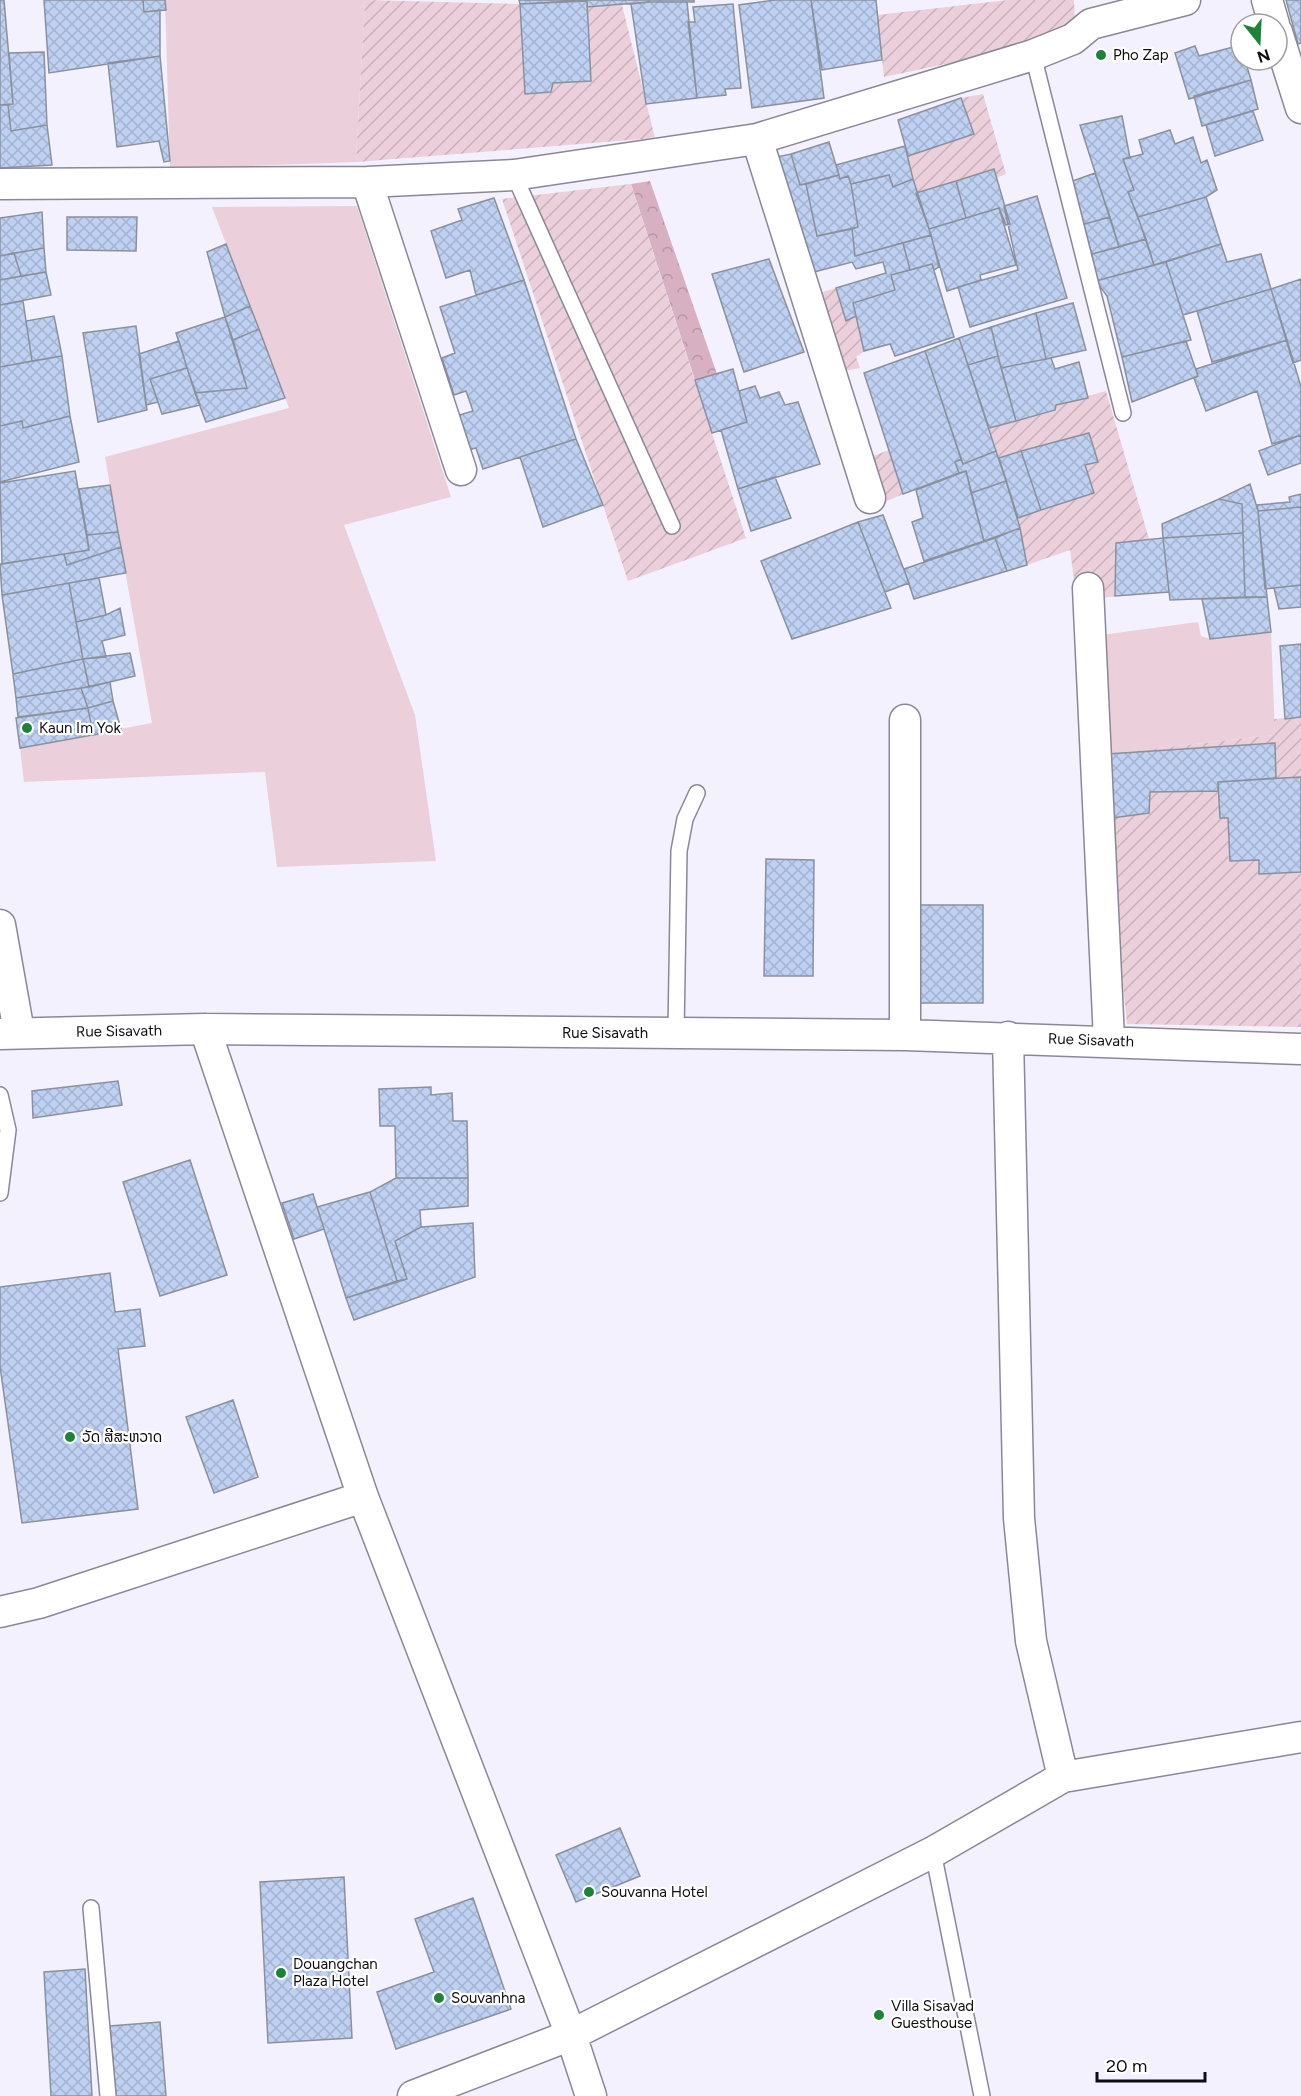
<svg xmlns="http://www.w3.org/2000/svg" width="1301" height="2096" viewBox="0 0 1301 2096" font-family="Figtree,'Noto Sans Lao',sans-serif">
<style>
.grass{fill:#ebcfdb}
.forest{fill:url(#forest-crowns)}
.garden{fill:url(#garden-furrows)}
.building{fill:url(#building-cross-hatch);stroke:#8a919d;stroke-width:1.5}
.lines{fill:none;stroke-linecap:round;stroke-linejoin:round}
.service-casing{stroke:#8a8896;stroke-width:18}
.minor-casing{stroke:#8a8896;stroke-width:33}
.service{stroke:#fff;stroke-width:15}
.minor{stroke:#fff;stroke-width:30}
.poi-dot{fill:#1c8337;stroke:#fff;stroke-width:2}
.labels{text-anchor:middle;stroke-width:4.5;stroke-linejoin:round;paint-order:stroke}
.poi-label{font-size:15px;fill:#0e0d12;stroke:#fff;text-anchor:start}
.street-label{font-size:15px;fill:#0e0d12;stroke:#fff}
</style>
<defs>
<pattern id="forest-crowns" width="20" height="18" patternUnits="userSpaceOnUse" patternTransform="scale(1.5)"><rect width="20" height="18" fill="#d7b0c1"/><path d="M2 6a3 3 0 1 1 6 0M12 15a3 3 0 1 1 6 0" fill="none" stroke="#b796a5"/></pattern>
<pattern id="garden-furrows" width="10" height="10" patternUnits="userSpaceOnUse" patternTransform="scale(1.5)"><rect width="10" height="10" fill="#ebcfdb"/><path d="M-1 1l2-2M0 10L10 0M9 11l2-2" fill="none" stroke="#c8b1bb"/></pattern>
<pattern id="building-cross-hatch" width="8" height="8" patternUnits="userSpaceOnUse" patternTransform="scale(1.5)"><rect width="8" height="8" fill="#bfd1f2"/><path d="M0 0l8 8M0 8l8-8" fill="none" stroke="#a3b2ce"/></pattern>
</defs>
<rect width="100%" height="100%" fill="#f3f1fd"/>
<path class="grass" d="M165,0H365L356,162L170,169Z
M357,206L451,497L344,525L415,715L436,861L277,867L265,772L24,782L20,748L152,723L105,457L289,408L212,207Z
M1198,622L1201,636L1210,639L1271,632L1275,735L1107,754L1101,635Z"/>
<path class="forest" d="M650,181L717,374L695,380L631,184Z"/>
<path class="garden" d="M365,0L520,4L525,94L550,92L553,83L590,81L587,7L622,5L655,138L356,162Z
M1008,0H1074L1075,21L1040,44L884,77L877,15Z
M983,94L1006,174L996,178L993,169L916,193L908,156L974,134L961,98Z
M631,184L746,538L628,581L502,199Z
M836,288L845,320L856,316L864,351L856,357L860,368L839,372L816,294Z
M848,379L873,456L889,450L903,494L878,505Z
M1106,391L1149,539L1116,543L1115,596L1077,602L1070,550L1027,565L1018,518L1093,493L1085,465L1098,462L1089,433L999,458L989,428L1055,410L1056,405Z
M1301,717V1027L1127,1024L1105,819L1107,754L1275,735L1274,719Z"/>
<path class="building" d="M0,0H4L13,104L0,105Z
M44,0H143L144,12L160,10V56L49,73Z
M143,0H165L166,10L144,12Z
M519,0H572L573,1L520,4Z
M572,0H648L649,2L587,7V1Z
M648,0H694V2H649Z
M775,0H811L824,98L752,108L739,5Z
M811,0H876L882,60L822,70Z
M1286,0H1301V43L1298,44Z
M587,1L591,81L553,83L551,92L525,94L520,4Z
M649,2H687L697,98L646,104L631,4Z
M733,4L741,88L725,89L726,95L697,98L688,22H695L693,7Z
M1241,45V60H1245L1251,80L1189,99L1175,53L1195,46L1199,56Z
M44,52L47,125L11,131L8,105L13,104L9,53Z
M160,56L170,161L164,162L159,141L117,147L108,63Z
M1251,80L1258,109L1202,126L1194,96Z
M961,98L974,134L908,156L898,120Z
M0,105H8L11,131L47,125L52,165L0,168Z
M1253,111L1263,140L1215,156L1206,125Z
M1122,116L1130,158L1123,159L1134,190L1128,192L1146,239L1119,247L1080,125Z
M1170,130L1175,144L1193,137L1201,163L1207,160L1217,190L1206,197L1138,217L1128,192L1134,190L1123,159L1143,154L1139,140Z
M829,142L839,175L800,185L791,154Z
M905,146L913,179L893,187L889,175L851,184L848,176L840,179L836,165Z
M791,154L800,185L806,184L817,236L852,229L855,256L903,243L910,270L891,275L895,290L853,303L856,316L846,321L836,288L886,273L883,262L856,269L852,262L810,273L776,157Z
M994,169L1010,224L1006,225L999,208L966,218L956,181Z
M1095,173L1110,217L1081,225L1070,182Z
M839,175L840,179L848,176L851,184L858,227L817,236L806,184Z
M889,175L893,187L913,179L931,235L855,256L852,229L858,227L851,184Z
M956,181L966,218L929,229L916,193Z
M1037,196L1067,298L970,327L958,287L1018,270L1004,206Z
M1206,197L1221,244L1154,265L1138,217Z
M494,198L524,280L476,295L470,270L446,278L431,231L462,220L458,209Z
M999,208L1016,265L980,275L981,280L947,291L929,229Z
M42,212L44,248L0,256V218Z
M67,217H137L136,251L67,250Z
M1110,217L1119,247L1092,254L1081,225Z
M931,235L939,267L934,270L932,264L910,270L903,243Z
M1146,239L1154,265L1096,281L1092,254Z
M226,244L250,306L225,317L207,252Z
M1221,244L1227,262L1261,254L1271,289L1183,315L1166,262Z
M44,248L46,272L21,276L14,253Z
M14,253L21,276L0,280V256Z
M769,259L804,352L744,372L712,274Z
M1166,262L1191,340L1122,357L1107,296L1096,281Z
M932,264L954,337L895,356L890,344L864,351L853,303L895,290L891,275Z
M46,272L51,295L0,305V280Z
M1301,279V360L1293,363L1271,289Z
M524,280L576,439L483,469L476,448L465,451L453,417L473,411L466,391L454,395L442,358L455,353L440,307Z
M1271,289L1287,340L1212,362L1197,311Z
M23,301L32,361L0,367V305Z
M1073,303L1086,350L1046,359L1036,313Z
M250,306L259,329L233,340L225,317Z
M1036,313L1046,359L1001,368L991,327Z
M54,316L62,356L32,361L26,321Z
M225,317L247,388L195,393L176,333Z
M136,326L147,410L98,422L83,333Z
M991,327L998,356L968,365L959,338Z
M259,329L285,398L206,422L195,393L247,388L233,340Z
M959,338L996,451L963,464L925,351Z
M1287,340L1301,387V435L1272,444L1257,391L1206,411L1194,378L1198,376L1196,369Z
M179,341L187,368L150,379L158,402L146,405L139,354Z
M1186,341L1198,376L1132,402L1122,357Z
M925,351L961,459L955,462L959,473L903,494L864,373Z
M62,356L70,416L23,428L22,421L0,426V367Z
M998,356L1016,421L989,428L968,365Z
M1051,358L1055,369L1079,362L1088,398L1056,405L1055,410L1016,421L1001,368Z
M187,368L200,405L162,414L150,379Z
M733,369L747,422L712,433L695,380Z
M755,386L760,398L779,392L785,405L798,402L820,464L738,489L721,430L747,422L739,391Z
M70,416L79,462L0,482V426L22,421L23,428Z
M1089,433L1098,462L1085,465L1094,493L1041,510L1021,451Z
M1301,435V463L1268,475L1259,451Z
M576,439L603,505L543,527L520,457Z
M996,451L1006,481L971,493L966,471L959,473L955,462L961,459L963,464Z
M1021,451L1041,510L1018,518L999,458Z
M75,471L89,550L2,564L0,483Z
M966,471L984,541L924,561L912,522L923,518L916,490Z
M775,477L791,518L751,531L738,489Z
M1006,481L1020,528L984,541L971,493Z
M1250,484L1258,511L1267,597H1245L1242,504L1219,499Z
M110,485L118,532L87,535L79,489Z
M1301,494V507L1258,511L1257,505L1290,502L1289,497Z
M1219,499L1242,504L1243,533L1163,538L1162,524Z
M1301,507V585L1265,589L1258,511Z
M883,515L909,583L885,592L858,522Z
M858,522L891,608L792,639L761,561Z
M1020,528L1027,565L1007,571L995,538Z
M118,532L121,547L67,565L64,554L89,550L87,535Z
M1243,533L1245,597L1170,600L1163,538Z
M995,538L1007,571L914,599L904,569Z
M1163,538L1169,592L1115,596L1116,543Z
M121,547L126,573L2,595L0,564L64,554L67,565Z
M99,578L106,615L76,622L69,583Z
M69,583L83,659L13,674L2,595Z
M1301,585V607L1279,609L1274,588Z
M1267,597L1271,632L1210,639L1202,599Z
M120,608L125,635L102,641L106,657L83,659L76,622L106,615Z
M1301,644V717L1285,719L1280,646Z
M130,653L135,676L89,687L83,659Z
M83,659L89,687L16,698L13,674Z
M110,682L113,701L88,708L81,688Z
M81,688L88,708L18,717L16,698Z
M113,701L121,729L93,735L88,708Z
M88,708L93,735L20,748L16,718Z
M1275,743L1276,778L1218,782V791L1150,792L1149,813L1105,819L1107,754Z
M1301,777V872L1259,874V860L1230,861L1228,818H1220L1218,782Z
M766,859L814,860L813,976H764Z
M916,905H983V1003H916Z
M118,1081L122,1105L33,1118L32,1091Z
M431,1087V1095L452,1093L453,1121H467L468,1178H396L395,1126H380L379,1089Z
M190,1160L227,1275L160,1296L123,1182Z
M396,1178H468V1206L420,1210L421,1227L395,1241L407,1279L397,1281L370,1192Z
M370,1192L397,1281L346,1298L317,1207Z
M313,1194L324,1229L294,1239L282,1203Z
M473,1223L475,1277L354,1320L346,1298L407,1279L395,1241L421,1227Z
M110,1273L115,1312L140,1309L145,1346L118,1349L138,1509L22,1523L0,1366V1287Z
M233,1400L258,1477L214,1493L186,1417Z
M620,1828L640,1876L576,1902L556,1855Z
M344,1877L352,2038L268,2043L260,1882Z
M473,1898L511,2009L396,2049L377,1992L434,1972L415,1919Z
M85,1969L92,2096H51L44,1972Z
M160,2022L166,2096H116L110,2026Z"/>
<g class="lines">
<defs>
<path id="service" d="M1033,55L1123,413
M514,175L672,526
M676,1033L679,851L685,819L697,793
M0,1095L8,1130L0,1193
M933,1852L982,2096
M91,1908L108,2096"/>
<path id="minor" d="M1267,0L1274,24
M1277,32L1301,108
M757,139L870,498
M367,182L461,470
M0,184L367,182L514,175L757,139L1033,55L1073,39L1091,24L1185,0
M1088,588L1109,1040
M905,720V1035
M0,925L19,1032
M205,1029L363,1497L571,2035L591,2096
M0,1034L205,1029L905,1035L1301,1049
M1008,1037L1019,1518L1031,1641L1063,1777
M0,1612L39,1603L363,1497
M413,2096L571,2035L933,1852L1063,1777L1301,1737"/>
</defs>
<use href="#service" class="service-casing"/>
<use href="#minor" class="minor-casing"/>
<use href="#service" class="service"/>
<use href="#minor" class="minor"/>
</g>
<g class="poi-dot">
<circle cx="1101" cy="55" r="6"/>
<circle cx="27" cy="728" r="6"/>
<circle cx="70" cy="1437" r="6"/>
<circle cx="589" cy="1892" r="6"/>
<circle cx="281" cy="1973" r="6"/>
<circle cx="439" cy="1998" r="6"/>
<circle cx="879" cy="2015" r="6"/>
</g>
<g class="labels">
<g class="poi-label">
<text x="1113" y="60">Pho Zap</text>
<text x="39" y="733">Kaun Im Yok</text>
<text x="82" y="1442">ວັດ ສີສະຫວາດ</text>
<text x="601" y="1897">Souvanna Hotel</text>
<text x="293" y="1969">Douangchan<tspan x="293" dy="17">Plaza Hotel</tspan></text>
<text x="451" y="2003">Souvanhna</text>
<text x="891" y="2011">Villa Sisavad<tspan x="891" dy="17">Guesthouse</tspan></text>
</g>
<g class="street-label">
<text transform="translate(119 1031) rotate(-1)" y="5">Rue Sisavath</text>
<text x="605" y="1038">Rue Sisavath</text>
<text transform="translate(1091 1040) rotate(2)" y="5">Rue Sisavath</text>
</g>
</g>
<g transform="translate(1259 42) rotate(162)"><circle r="28" fill="#ffffff" stroke="#9f9ea0" stroke-width="1.5"/>
<path d="M0-4.5L10 22L0 15L-10 22Z" fill="#1c8337"/>
<text y="-9" font-size="16" font-weight="bold" text-anchor="middle" fill="#0e0d12">N</text>
</g>
<path d="M1097 2072v9h108v-9" fill="none" stroke="#0e0d12" stroke-width="3"/>
<text x="1106" y="2072" font-size="18" fill="#0e0d12" stroke="#ffffff" stroke-width="4.5" paint-order="stroke">20 m</text>
</svg>
